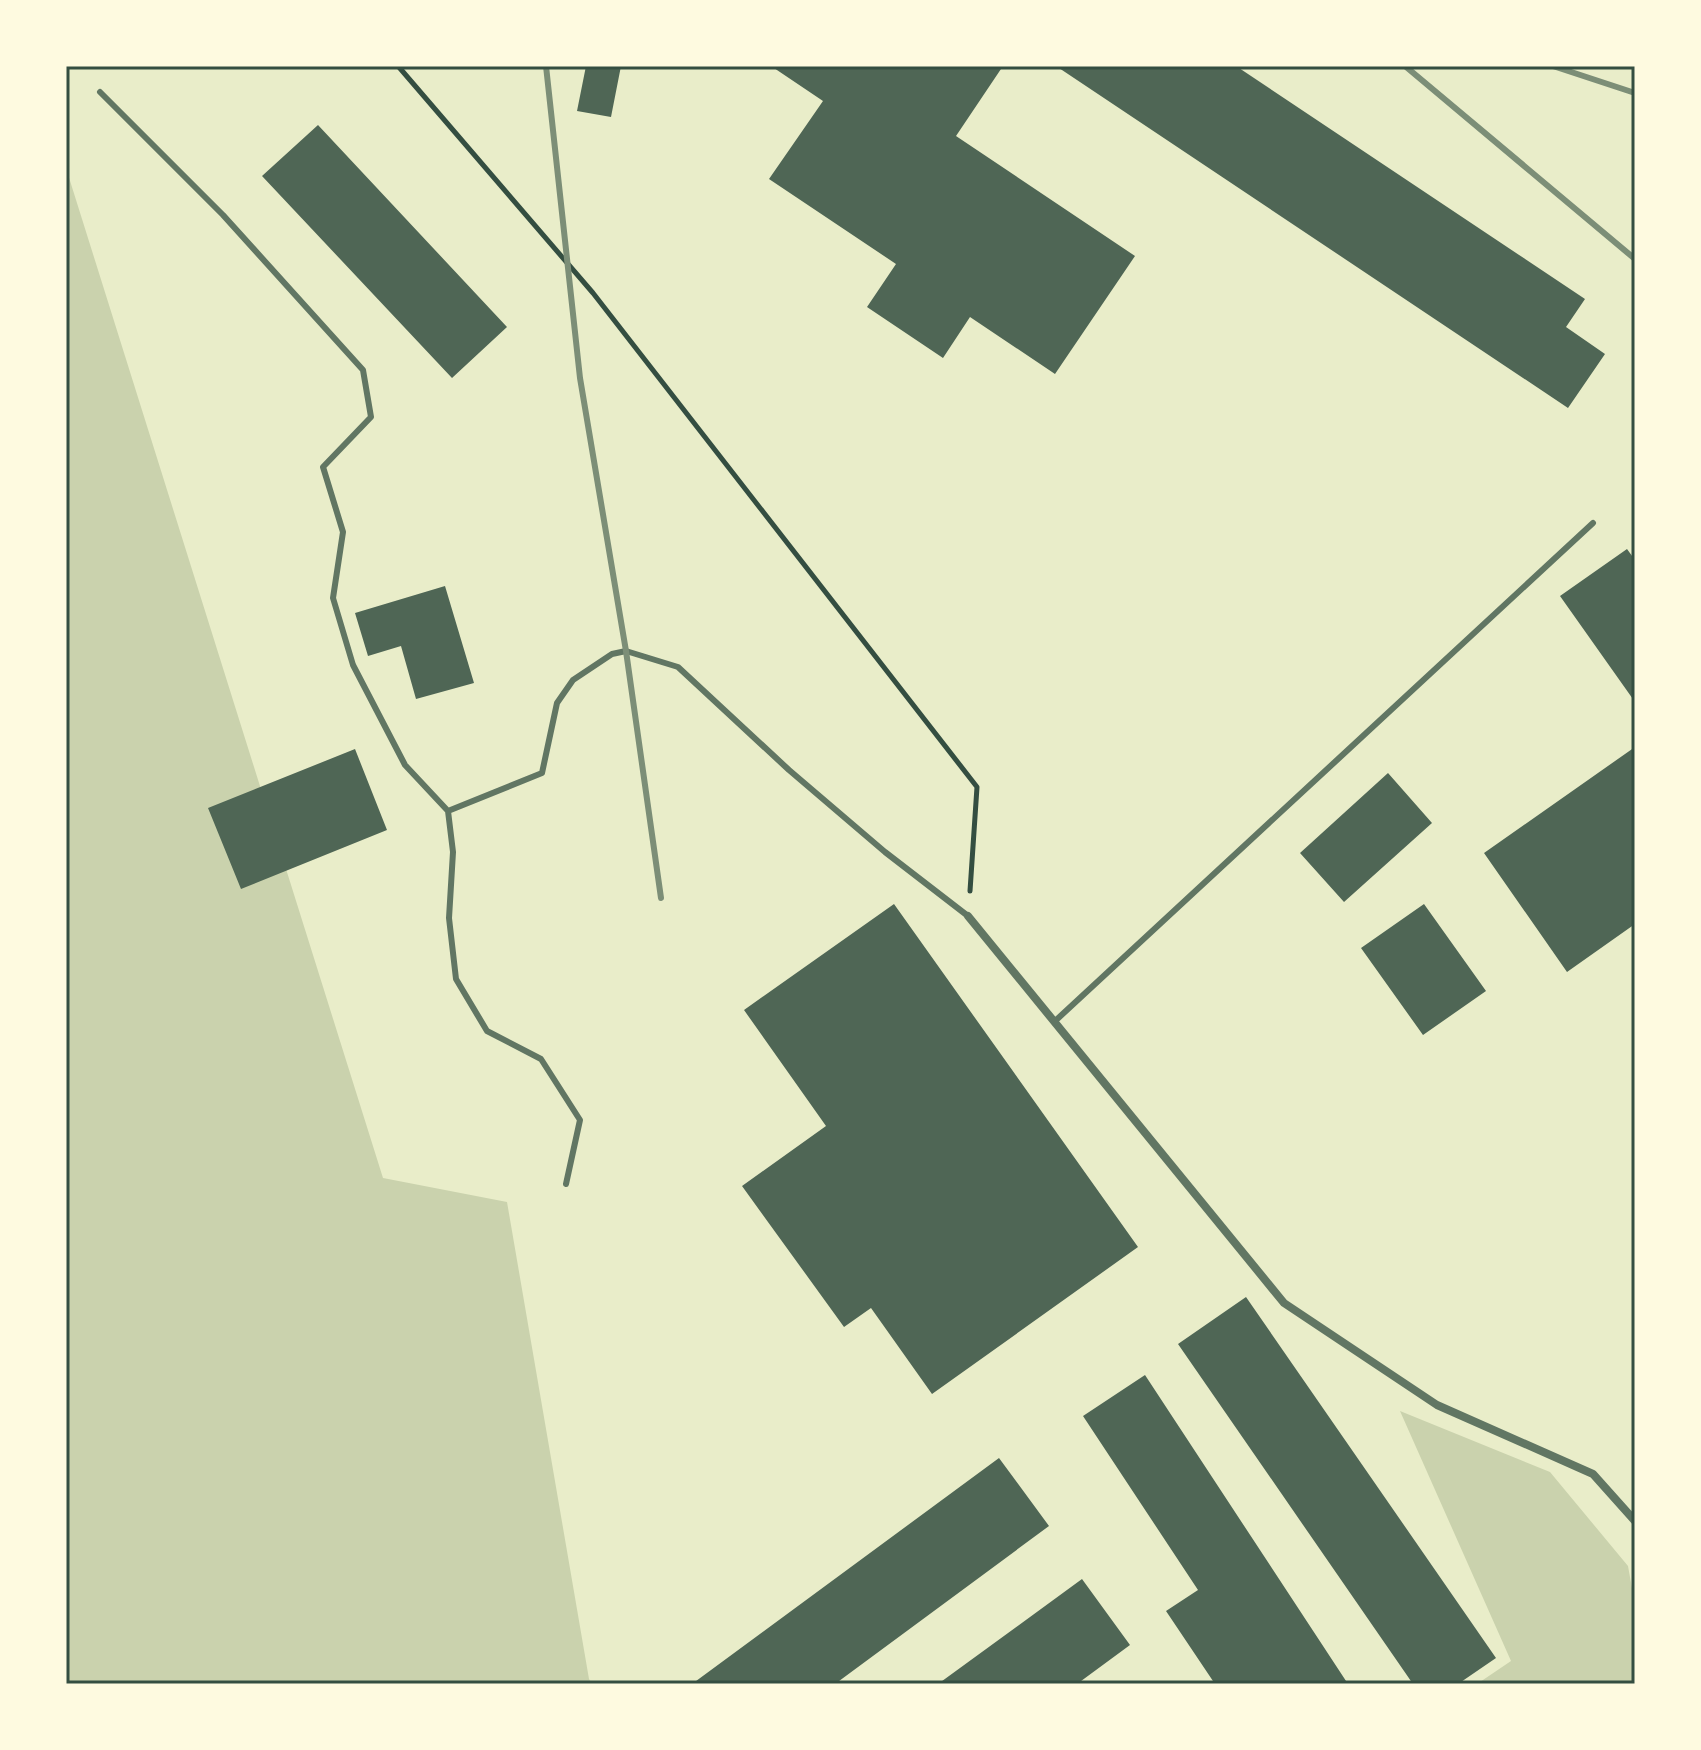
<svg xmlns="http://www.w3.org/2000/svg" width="1701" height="1750" viewBox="0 0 1701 1750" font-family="'Source Serif 4',serif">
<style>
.green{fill:#cad2ad}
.building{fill:#4f6655}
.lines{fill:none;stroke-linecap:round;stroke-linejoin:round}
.path{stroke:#344e41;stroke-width:5}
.service{stroke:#617663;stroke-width:6}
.minor{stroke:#617663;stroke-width:8}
.rail{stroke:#7c8e77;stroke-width:6}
.neatline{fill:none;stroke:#344e41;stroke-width:3}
</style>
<rect width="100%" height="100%" fill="#e9edc9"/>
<path class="green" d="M66,168L383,1178L507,1202L589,1679L592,1684H66Z
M1400,1411L1550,1472L1628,1566L1635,1605V1684H1477L1511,1661Z"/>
<path class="building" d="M586,66H621L611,117L577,111Z
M771,66H1003L956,136L1135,256L1055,374L970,317L943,358L867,307L896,264L769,179L823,101Z
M1056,66H1236L1585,299L1566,327L1605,354L1568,408Z
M318,125L507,327L452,378L262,176Z
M1627,549L1635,560V702L1560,596Z
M445,586L474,683L416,699L401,646L368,656L355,613Z
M1635,747V924L1567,972L1484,853Z
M355,749L387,830L241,889L208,808Z
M1388,773L1432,823L1344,902L1300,853Z
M894,904L1138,1247L932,1394L871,1308L844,1327L742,1186L826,1126L744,1010Z
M1424,904L1486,991L1423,1035L1361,948Z
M1246,1297L1496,1658L1458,1684H1413L1178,1344Z
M1145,1375L1348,1684H1215L1166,1611L1198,1590L1083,1416Z
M999,1458L1049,1526L835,1684H692Z
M1082,1579L1130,1645L1077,1684H938Z"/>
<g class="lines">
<path class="path" d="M398,66L593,293L977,787L970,891"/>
<path class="service" d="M100,92L223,215L363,370L371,417L323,467L343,532L333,598L353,665L405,765L448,811L542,773L557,703L573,680L612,654L626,651L678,667L789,770L885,852L968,916
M448,811L453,852L449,918L456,979L487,1031L541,1059L580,1120L566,1184
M1054,1022L1593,523"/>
<path class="minor" d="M968,916L1284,1303L1437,1405L1593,1474L1635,1521"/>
<path class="rail" d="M546,66L580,378L626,651L661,898
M1405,66L1635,259
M1553,66L1635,93"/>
</g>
<rect width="1701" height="1750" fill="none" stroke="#fefae0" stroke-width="136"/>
<rect x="68" y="68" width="1565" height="1614" class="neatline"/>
</svg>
